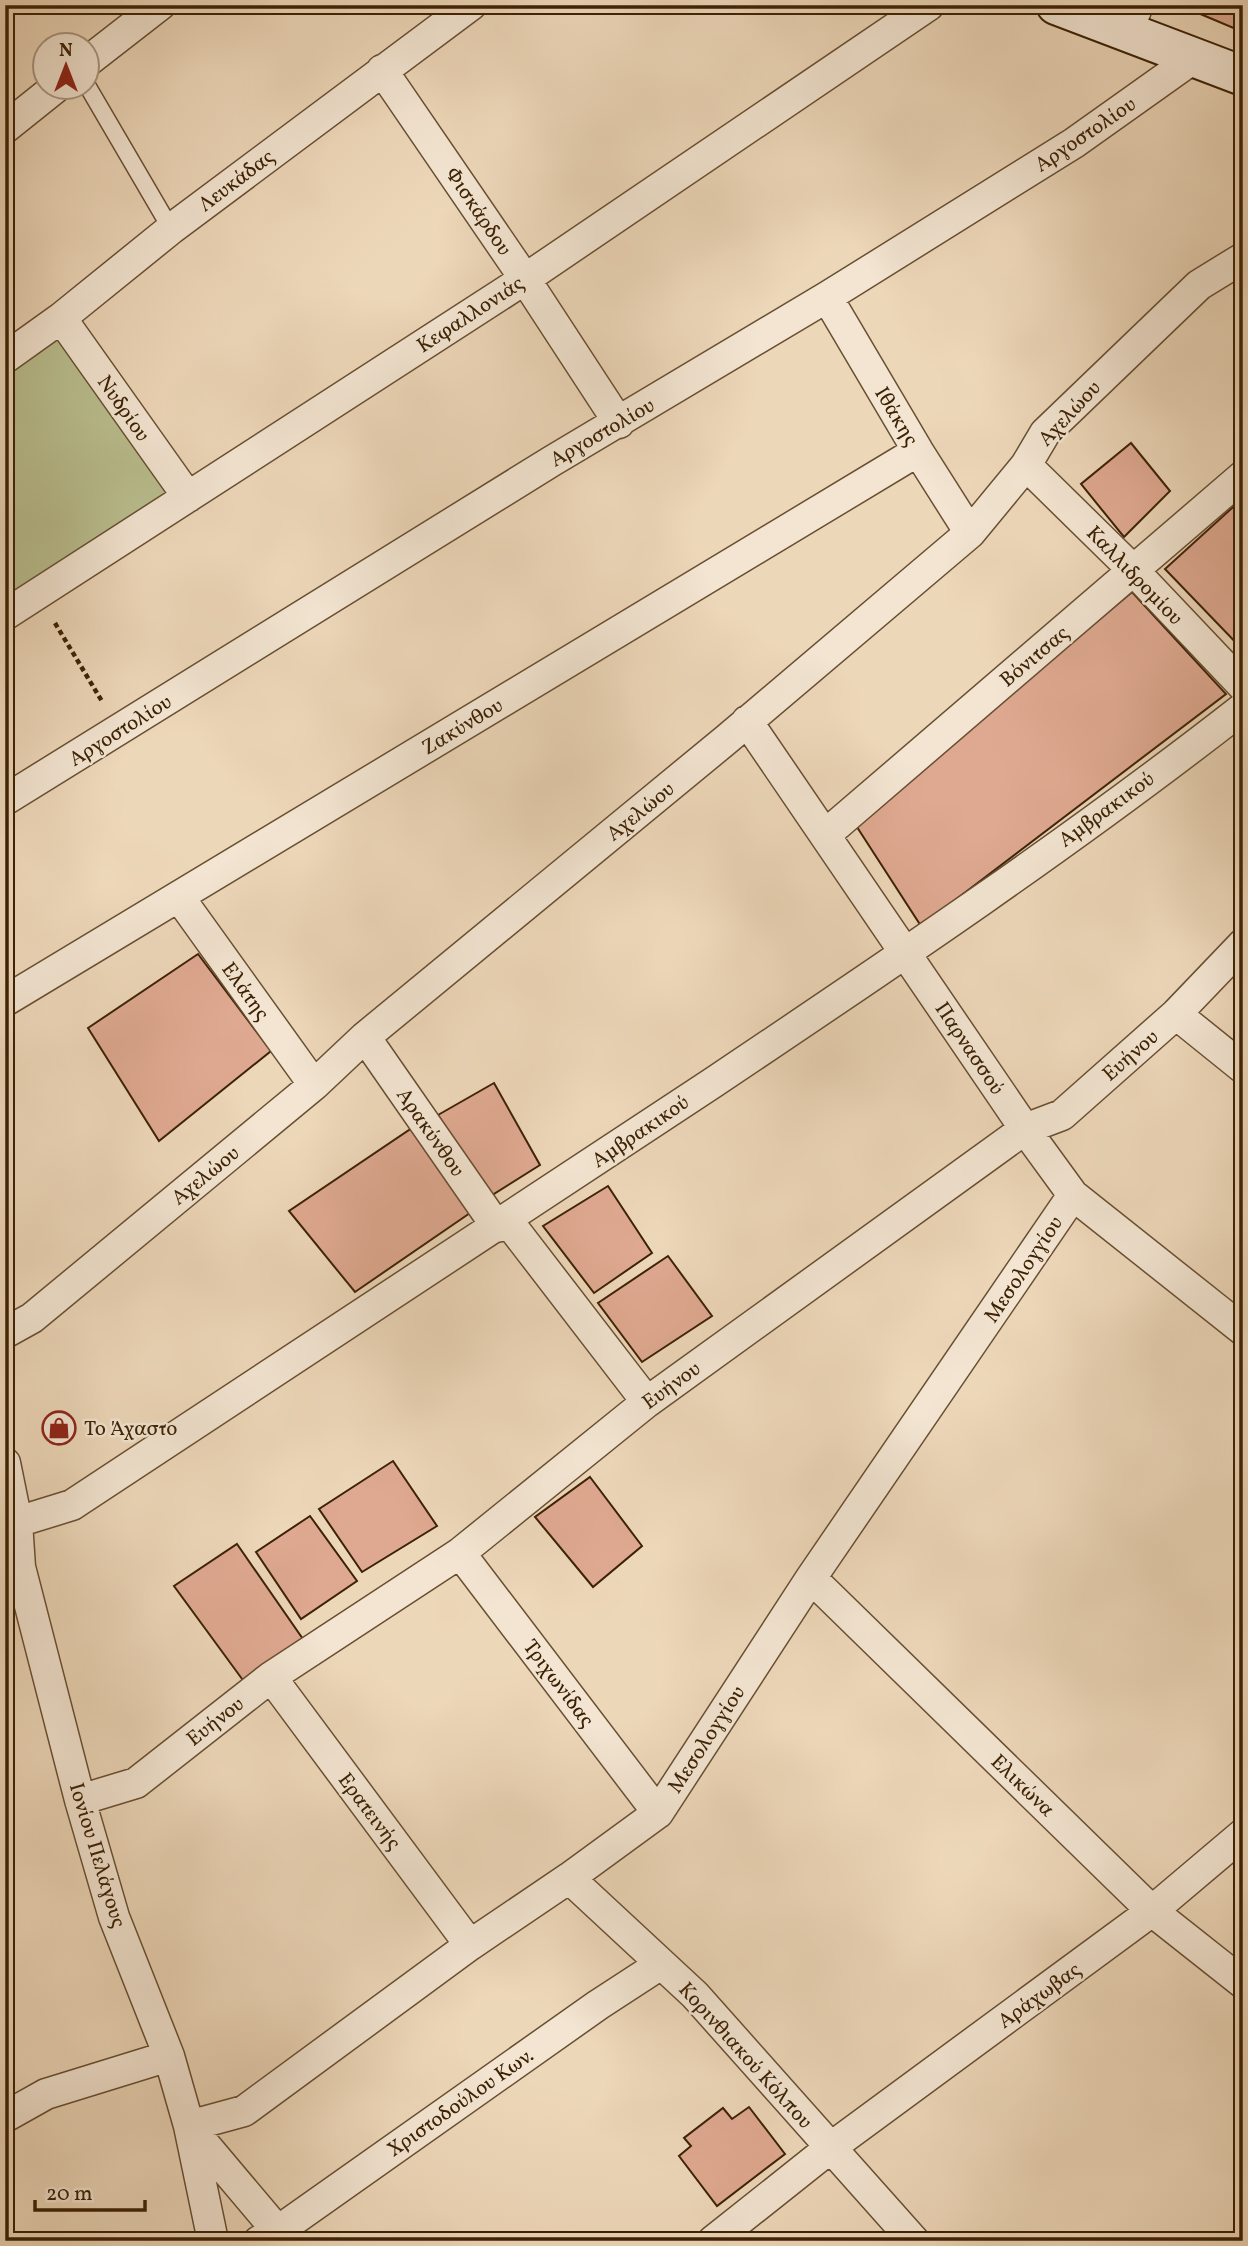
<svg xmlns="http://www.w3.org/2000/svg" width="1248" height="2246" viewBox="0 0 1248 2246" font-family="Vollkorn,serif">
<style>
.green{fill:#b9be8f;stroke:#7a704a;stroke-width:2}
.building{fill:#dfa991;stroke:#3c2205;stroke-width:2}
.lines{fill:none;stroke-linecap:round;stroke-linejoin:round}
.lane-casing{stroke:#684f32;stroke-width:19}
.street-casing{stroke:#684f32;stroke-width:33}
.secondary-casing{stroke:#3c2205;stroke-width:42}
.path{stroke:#3c2205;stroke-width:4.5;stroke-dasharray:5 3.5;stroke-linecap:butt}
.lane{stroke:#f3e5d2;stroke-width:16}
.street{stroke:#f3e5d2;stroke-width:30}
.secondary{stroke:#f3e5d2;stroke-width:38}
.labels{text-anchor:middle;stroke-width:5;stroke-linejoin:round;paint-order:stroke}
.street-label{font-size:21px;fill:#3c2205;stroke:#f3e5d2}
.poi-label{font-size:21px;fill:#3c2205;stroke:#f3e5d2;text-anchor:start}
</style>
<rect width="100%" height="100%" fill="#edd7b9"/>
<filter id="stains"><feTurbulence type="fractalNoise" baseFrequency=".00286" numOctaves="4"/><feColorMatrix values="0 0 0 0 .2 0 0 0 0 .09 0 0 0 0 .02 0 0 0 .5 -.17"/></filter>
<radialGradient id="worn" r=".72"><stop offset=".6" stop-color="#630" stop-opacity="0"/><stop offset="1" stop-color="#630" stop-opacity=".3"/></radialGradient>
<path class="green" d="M59,332L171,492L5,599V370Z"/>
<path class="building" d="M1179,5H1243V32Z
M1131,443L1170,491L1124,537L1081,484Z
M1243,498V650L1165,569Z
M1132,592L1226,694L921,926L855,824Z
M198,954L271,1051L159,1141L88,1028Z
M494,1083L540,1165L489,1197L438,1115Z
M415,1126L470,1213L355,1292L289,1211Z
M608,1186L652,1253L594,1293L543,1226Z
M668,1256L712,1316L642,1362L598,1303Z
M393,1461L437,1526L362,1572L319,1509Z
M590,1477L642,1546L593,1587L535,1517Z
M310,1516L357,1581L301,1619L256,1552Z
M237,1544L305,1642L245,1683L174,1586Z
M749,2107L785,2154L717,2206L679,2156L691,2146L684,2138L723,2108L732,2119Z"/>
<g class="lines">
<defs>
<path id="lane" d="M88,87L171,229"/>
<path id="street" d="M1127,32L1138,5
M88,61L160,5
M382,70L525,279L619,423
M5,128L55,88
M827,297L918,451L970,533
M61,318L188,497
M5,358L61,318L171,229L471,5
M1026,465L1134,571L1243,686
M5,615L525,279L929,5
M747,721L1025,1129L1073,1195L1243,1330
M5,800L552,461L827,297L1074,143L1195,57
M825,835L1243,476
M179,897L314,1085
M5,1001L918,451
M1176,1014L1243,1068
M365,1037L497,1227
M507,1220L647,1402
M5,1333L32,1318L314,1085L365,1037L727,739L970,533L1026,465L1045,433L1199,285L1243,258
M5,1463L17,1522L20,1567L80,1800L114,1917L169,2056L189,2126L213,2241
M17,1522L72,1505C287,1365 501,1224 714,1082C893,962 1073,841 1243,708
M460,1553L658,1813
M811,1578L1152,1911L1243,1983
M271,1677L470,1945
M80,1800L136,1783L271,1677L460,1553L647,1402L1025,1129L1062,1115L1176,1014L1243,944
M569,1878L695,1995L914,2241
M5,2117L46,2094L169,2056
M259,2241L278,2231L598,2005L661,1964
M286,2241L189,2126L244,2111L470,1945L569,1878L658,1813L811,1578L1073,1195
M713,2241L830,2148L1152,1911L1243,1834"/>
<path id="secondary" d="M1056,5L1243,76"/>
</defs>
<use href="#lane" class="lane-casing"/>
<use href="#street" class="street-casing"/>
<use href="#secondary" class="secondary-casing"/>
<path class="path" d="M55,623L103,703"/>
<use href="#lane" class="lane"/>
<use href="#street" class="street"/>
<use href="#secondary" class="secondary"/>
</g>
<defs>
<symbol id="shop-ring" viewBox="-11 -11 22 22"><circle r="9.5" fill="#f3e5d2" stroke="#8f2418" stroke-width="1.5"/><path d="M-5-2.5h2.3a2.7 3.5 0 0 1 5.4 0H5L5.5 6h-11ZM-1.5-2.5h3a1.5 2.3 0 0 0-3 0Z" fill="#8f2418"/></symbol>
</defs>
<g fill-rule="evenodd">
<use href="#shop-ring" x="40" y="1409" width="38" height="38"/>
</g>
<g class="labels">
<g class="street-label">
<text transform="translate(1085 134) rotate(-34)" y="7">Αργοστολίου</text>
<text transform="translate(236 180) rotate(-37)" y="7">Λευκάδας</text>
<text transform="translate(479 211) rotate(56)" y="7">Φισκάρδου</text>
<text transform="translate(470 314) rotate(-33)" y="7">Κεφαλλονιάς</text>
<text transform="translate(124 408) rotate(55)" y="7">Νυδρίου</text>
<text transform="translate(1069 413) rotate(-47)" y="7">Αχελώου</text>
<text transform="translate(897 416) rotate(59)" y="7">Ιθάκης</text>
<text transform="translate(602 432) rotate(-30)" y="7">Αργοστολίου</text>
<text transform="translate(1135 575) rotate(46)" y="7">Καλλιδρομίου</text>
<text transform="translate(1034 656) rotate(-40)" y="7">Βόνιτσας</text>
<text transform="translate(462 726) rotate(-31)" y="7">Ζακύνθου</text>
<text transform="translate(120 730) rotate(-32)" y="7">Αργοστολίου</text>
<text transform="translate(1106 809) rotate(-36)" y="7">Αμβρακικού</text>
<text transform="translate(640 811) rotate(-39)" y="7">Αχελώου</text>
<text transform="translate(246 991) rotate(54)" y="7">Ελάτης</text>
<text transform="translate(970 1048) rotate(56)" y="7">Παρνασσού</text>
<text transform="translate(1130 1055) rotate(-41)" y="7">Ευήνου</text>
<text transform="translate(640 1131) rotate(-34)" y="7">Αμβρακικού</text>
<text transform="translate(431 1132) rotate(55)" y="7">Αρακύνθου</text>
<text transform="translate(205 1175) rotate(-39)" y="7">Αχελώου</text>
<text transform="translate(1023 1269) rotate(-56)" y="7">Μεσολογγίου</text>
<text transform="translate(671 1385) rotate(-36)" y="7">Ευήνου</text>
<text transform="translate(559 1683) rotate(53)" y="7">Τριχωνίδας</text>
<text transform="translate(215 1721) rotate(-38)" y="7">Ευήνου</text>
<text transform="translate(706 1739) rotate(-57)" y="7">Μεσολογγίου</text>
<text transform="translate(1023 1785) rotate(44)" y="7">Ελικώνα</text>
<text transform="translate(370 1811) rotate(53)" y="7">Ερατεινής</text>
<text transform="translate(98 1855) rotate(73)" y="7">Ιονίου Πελάγους</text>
<text transform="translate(1039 1995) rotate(-36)" y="7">Αράχωβας</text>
<text transform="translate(746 2055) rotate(48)" y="7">Κορινθιακού Κόλπου</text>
<text transform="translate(460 2102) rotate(-35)" y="7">Χριστοδούλου Κων.</text>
</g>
<g class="poi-label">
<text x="84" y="1435">Το Άχαστο</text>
</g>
</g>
<rect width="1248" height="2246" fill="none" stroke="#edd7b9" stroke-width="28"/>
<rect x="7" y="7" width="1234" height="2232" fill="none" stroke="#3c2205" stroke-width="3.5"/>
<rect x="14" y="14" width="1220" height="2218" fill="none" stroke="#3c2205" stroke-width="2"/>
<g transform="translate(66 66)"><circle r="33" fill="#f3e5d2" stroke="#aa9780" stroke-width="2"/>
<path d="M0-5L12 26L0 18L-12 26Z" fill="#8f2418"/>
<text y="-10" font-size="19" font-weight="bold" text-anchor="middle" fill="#3c2205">N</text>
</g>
<path d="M35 2200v10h110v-10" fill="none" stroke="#3c2205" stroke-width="3.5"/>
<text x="46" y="2200" font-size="21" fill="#3c2205" stroke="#f3e5d2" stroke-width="5" paint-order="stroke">20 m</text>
<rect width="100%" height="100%" filter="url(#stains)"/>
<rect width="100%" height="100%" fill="url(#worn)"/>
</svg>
